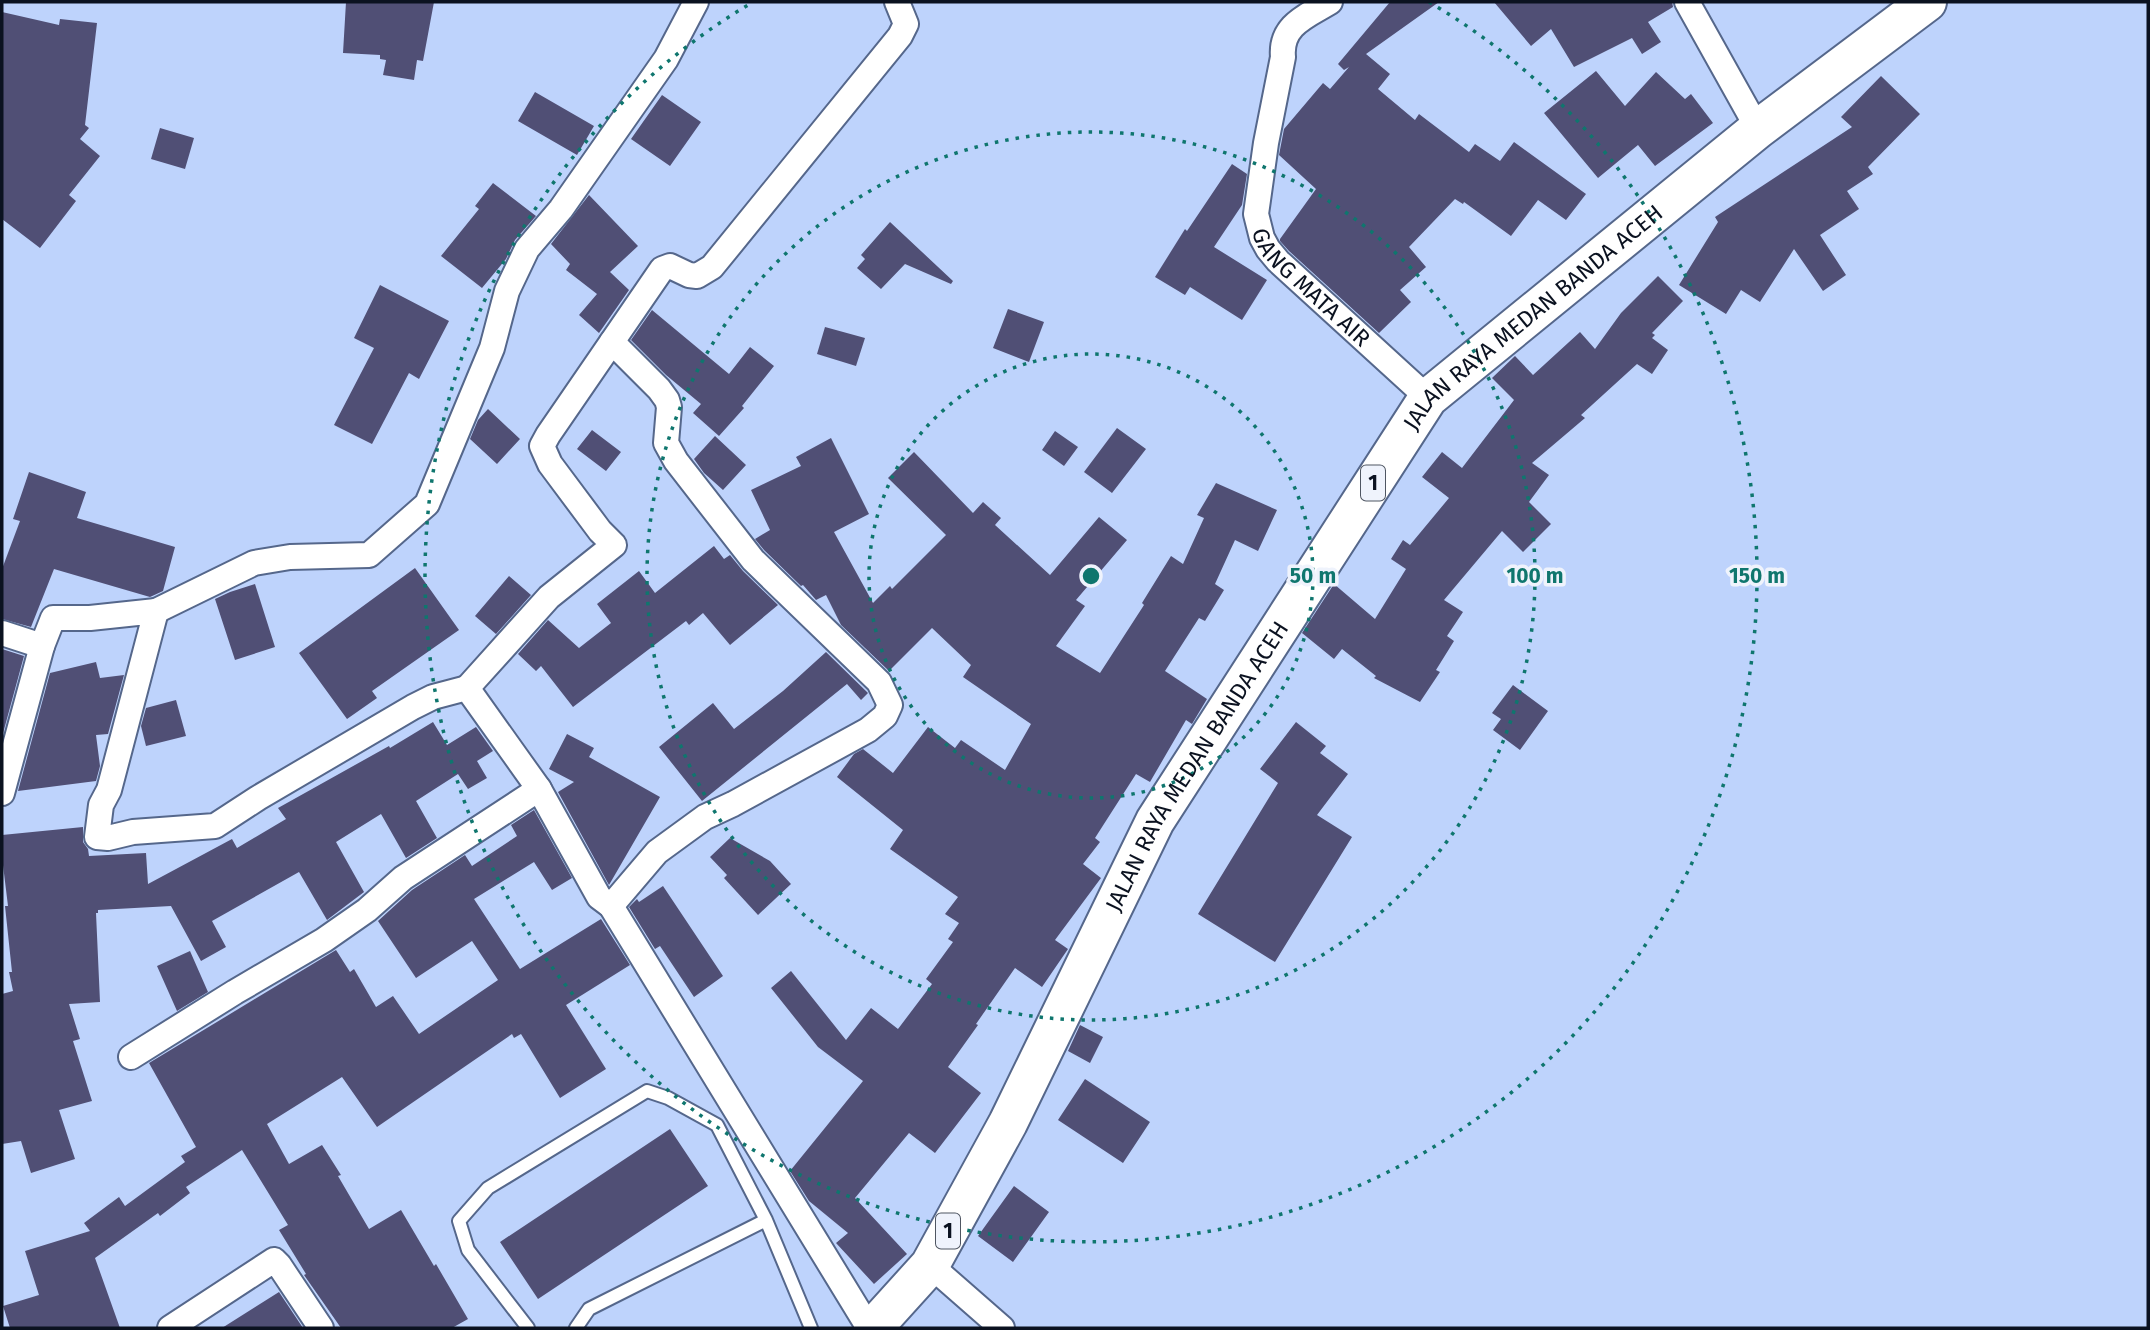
<svg xmlns="http://www.w3.org/2000/svg" width="2150" height="1330" viewBox="0 0 2150 1330" font-family="'Fira Sans',sans-serif">
<style>
.building{fill:#504f75}
.lines{fill:none;stroke-linecap:round;stroke-linejoin:round}
.lane-casing{stroke:#55678b;stroke-width:16}
.street-casing{stroke:#55678b;stroke-width:28}
.highway-casing{stroke:#55678b;stroke-width:42}
.lane{stroke:#fff;stroke-width:12}
.street{stroke:#fff;stroke-width:24}
.highway{stroke:#fff;stroke-width:38}
.ring{fill:none;stroke:#0f766e;stroke-width:3.5;stroke-dasharray:3.5 7}
.labels{text-anchor:middle;stroke-width:7;stroke-linejoin:round;paint-order:stroke}
.shield{fill:#eff3fc;stroke:#4f5662;stroke-width:2}
.shield-label{font-size:21px;font-weight:bold;fill:#0b1220}
.street-label{font-size:23px;fill:#0b1220;stroke:#eff3fc}
.centre{fill:#0f766e;stroke:#eff3fc;stroke-width:3.5}
.ring-label{font-size:21px;text-anchor:middle;font-weight:bold;fill:#0f766e;stroke:#eff3fc;stroke-width:7;stroke-linejoin:round;paint-order:stroke}
</style>
<rect width="100%" height="100%" fill="#bed3fc"/>
<path class="building" d="M346,2H434L423,61L417,60L414,80L383,75L386,60L380,59V55L343,53Z
M1390,2H1439L1366,54L1390,74L1378,89L1415,120L1419,114L1469,152L1475,144L1500,161L1514,142L1586,194L1566,220L1538,200L1511,236L1464,202L1463,204L1455,199L1409,247L1426,267L1400,290L1411,302L1379,333L1289,251L1280,241V239L1316,189L1279,155L1284,129L1323,83L1330,89L1349,67L1344,70L1338,64Z
M1494,2H1672L1673,7L1648,22L1661,42L1642,54L1632,38L1574,67L1551,29L1531,46Z
M2,12L59,25L60,19L97,23L85,125L89,128L80,139L100,156L69,195L76,201L40,248L2,219Z
M1596,71L1625,106L1656,72L1685,99L1691,94L1713,123L1655,166L1638,145L1598,178L1544,113Z
M1881,76L1920,114L1868,167L1873,174L1847,191L1859,209L1820,235L1846,275L1823,291L1794,249L1760,302L1741,290L1726,314L1679,285L1718,222L1715,217L1852,127L1841,117Z
M535,92L594,126L577,155L518,121Z
M662,95L701,122L670,166L631,139Z
M160,128L194,138L185,169L151,159Z
M1232,164L1247,174L1242,205L1214,247L1267,280L1242,320L1190,287L1185,295L1155,277L1185,229L1187,231Z
M493,183L536,216L515,240L506,259L482,288L441,256L479,209L475,206Z
M589,195L638,246L610,272L629,290L599,333L579,315L597,294L566,270L570,264L551,244Z
M890,222L953,281L951,284L905,264L881,289L857,268L865,259L861,255Z
M1658,276L1683,301L1652,333L1655,335L1652,338L1668,350L1652,374L1637,364L1581,415L1585,418L1532,463L1549,475L1529,502L1551,524L1523,552L1502,531L1444,600L1463,612L1447,636L1454,641L1436,670L1440,672L1420,702L1374,678L1376,676L1342,649L1334,659L1302,633L1334,584L1375,619L1406,569L1391,559L1403,540L1410,545L1449,498L1422,477L1442,452L1462,468L1514,400L1492,378L1515,356L1533,375L1580,332L1595,349L1621,313Z
M380,285L449,321L419,379L409,373L372,444L334,425L374,348L354,338Z
M1008,309L1044,322L1029,362L993,348Z
M652,310L729,374L750,347L774,366L742,406L744,408L719,436L693,413L701,404L666,375L631,340Z
M825,327L865,338L856,366L817,354Z
M488,409L520,439L497,464L470,439L478,420Z
M1117,428L1146,449L1112,493L1084,472Z
M592,430L621,452L606,471L577,449Z
M1055,431L1078,447L1064,466L1042,450Z
M715,436L746,465L723,490L704,473L694,459Z
M831,438L869,514L834,532L873,603L890,586L892,589L946,535L888,478L914,452L973,513L983,502L1001,518L995,525L1050,575L1099,517L1127,540L1076,600L1085,606L1056,646L1100,673L1144,605L1142,603L1171,556L1183,564L1204,518L1197,515L1216,483L1277,510L1258,551L1235,540L1215,584L1224,590L1205,621L1199,618L1165,671L1207,699L1192,724L1186,720L1150,782L1136,774L1095,838L1100,842L1083,864L1101,878L1055,940L1068,949L1042,987L1015,968L976,1024L978,1025L948,1067L981,1093L935,1153L909,1133L855,1198L907,1254L874,1284L836,1243L848,1233L809,1201L790,1171L863,1081L818,1047L771,988L791,971L846,1040L871,1008L898,1029L932,984L926,979L953,942L948,939L959,923L945,914L958,897L890,849L903,830L837,777L854,754L863,749L893,773L928,727L955,748L961,740L1005,770L1031,724L963,677L971,665L932,628L889,671L841,625L826,595L816,600L803,585L801,586L764,550L755,539L770,530L751,490L801,466L796,457Z
M29,472L86,492L77,518L175,547L163,591L150,597L54,569L31,627L2,619V569L20,521L13,519Z
M714,546L724,559L730,555L743,571L778,605L730,645L703,613L689,625L686,621L573,707L541,666L536,671L518,654L548,620L579,648L611,623L597,604L639,571L655,593Z
M415,568L459,630L372,691L377,698L347,719L299,653Z
M509,576L531,595L496,634L475,616Z
M255,584L275,647L235,660L215,599L230,592Z
M2,649L24,656L2,737Z
M826,652L868,693L861,700L847,684L702,801L659,747L713,703L734,729L783,691Z
M96,662L100,678L124,675L108,734L96,735L100,766L96,781L18,791L50,673Z
M1513,685L1548,711L1520,750L1493,730L1501,719L1492,713Z
M176,700L186,736L146,746L141,726L146,708Z
M433,722L447,745L476,727L493,751L477,761L487,778L468,789L458,774L416,801L437,838L406,858L381,814L336,842L364,892L327,920L299,872L212,921L226,947L201,961L171,906L98,910V913H96L100,1002L69,1004L80,1039L73,1041L92,1101L59,1110L75,1159L31,1173L21,1141L2,1144V994L13,991L9,972H12L5,906H8L2,857V835L83,827V842L88,849L89,856L146,853L148,884L232,839L237,848L286,819L278,808L389,746L390,748Z
M1296,722L1326,746L1320,753L1348,774L1317,815L1352,837L1275,962L1198,914L1278,783L1260,769Z
M567,734L594,748L589,757L660,797L609,885L558,792L574,782L549,769Z
M534,810L572,878L552,890L534,862L474,899L520,969L601,919L630,965L566,1005L606,1069L560,1098L521,1034L514,1038L512,1034L377,1127L342,1077L267,1124L289,1164L322,1145L341,1175L338,1176L369,1229L401,1210L434,1266L436,1264L468,1319L452,1328H341L304,1275L306,1274L279,1230L288,1225L242,1150L186,1187L190,1193L160,1216L158,1213L95,1258L120,1328H10L3,1306L39,1295L25,1251L90,1231L84,1223L119,1197L125,1206L185,1162L181,1156L196,1147L149,1063L336,950L350,972L354,969L376,1007L393,996L419,1034L498,980L472,941L416,978L378,921L412,890L465,855L472,866L517,836L511,825Z
M730,838L770,861L791,884L758,915L724,878L727,875L710,857Z
M663,886L723,976L694,997L660,946L655,949L629,907L637,899L639,902Z
M190,951L208,992L177,1011L157,966Z
M1080,1025L1103,1037L1090,1063L1068,1051Z
M1085,1079L1150,1122L1123,1163L1058,1120Z
M670,1129L708,1186L538,1299L500,1242Z
M1014,1186L1049,1212L1013,1262L978,1236Z
M279,1292L303,1328H222Z"/>
<g class="lines">
<defs>
<path id="lane" d="M528,1328L468,1250L459,1221L488,1188L647,1091L668,1098L717,1125L766,1220L811,1328
M576,1328L589,1309L766,1220"/>
<g id="street">
<path id="s1" d="M1330,2C1307,16 1280,25 1283,57L1266,143L1256,214L1262,238L1268,249L1278,261L1428,398"/>
<path d="M1687,2L1758,129"/>
<path d="M156,611L254,563L290,557L369,555L427,504L492,348L507,291L527,249L561,209L666,59L696,2"/>
<path d="M2,633L42,646L53,618H90L156,611L109,790L101,805L97,837L108,838L133,832L215,826L258,798L413,707L433,697L467,688L539,789L599,897L611,906L869,1328"/>
<path d="M467,688L549,597L614,545L600,531L550,464L542,446L548,435L662,269L670,266L689,275L697,276L712,267L900,36L906,24L897,2"/>
<path d="M2,793L42,646"/>
<path d="M611,906L657,852L705,817L733,804L868,730L885,716L890,705L879,682L753,560L676,461L666,443L669,407L667,400L659,389L612,342"/>
<path d="M131,1057L235,992L324,940L367,910L403,878L539,789"/>
<path d="M930,1265L1002,1328"/>
<path d="M170,1328L274,1260L279,1265L321,1328"/>
</g>
<g id="highway">
<path id="s2" d="M873,1328L930,1265L1008,1123L1155,821L1428,398L1758,129L1927,2"/>
</g>
</defs>
<use href="#lane" class="lane-casing"/>
<use href="#street" class="street-casing"/>
<use href="#highway" class="highway-casing"/>
<use href="#lane" class="lane"/>
<use href="#street" class="street"/>
<use href="#highway" class="highway"/>
</g>
<g class="ring">
<circle cx="1091" cy="576" r="222"/>
<circle cx="1091" cy="576" r="444"/>
<path d="M1429 2A666 666 0 1 1 753 2"/>
</g>
<g class="labels">
<g class="shield">
<rect x="1361" y="465.5" width="24" height="35" rx="5"/>
<rect x="936" y="1213.5" width="24" height="35" rx="5"/>
</g>
<g class="shield-label">
<text x="1373" y="490">1</text>
<text x="948" y="1238">1</text>
</g>
<g class="street-label">
<text dy="8" stroke="none"><textPath href="#s1" startOffset="331">GANG MATA AIR</textPath></text>
<text dy="8" stroke="none"><textPath href="#s2" startOffset="1218">JALAN RAYA MEDAN BANDA ACEH</textPath></text>
<text dy="8" stroke="none"><textPath href="#s2" startOffset="651">JALAN RAYA MEDAN BANDA ACEH</textPath></text>
</g>
</g>
<circle cx="1091" cy="576" r="10" class="centre"/>
<g class="ring-label">
<text x="1313" y="583">50 m</text>
<text x="1535" y="583">100 m</text>
<text x="1757" y="583">150 m</text>
</g>
<rect width="2150" height="1330" fill="none" stroke="#0b1220" stroke-width="7"/>
</svg>
